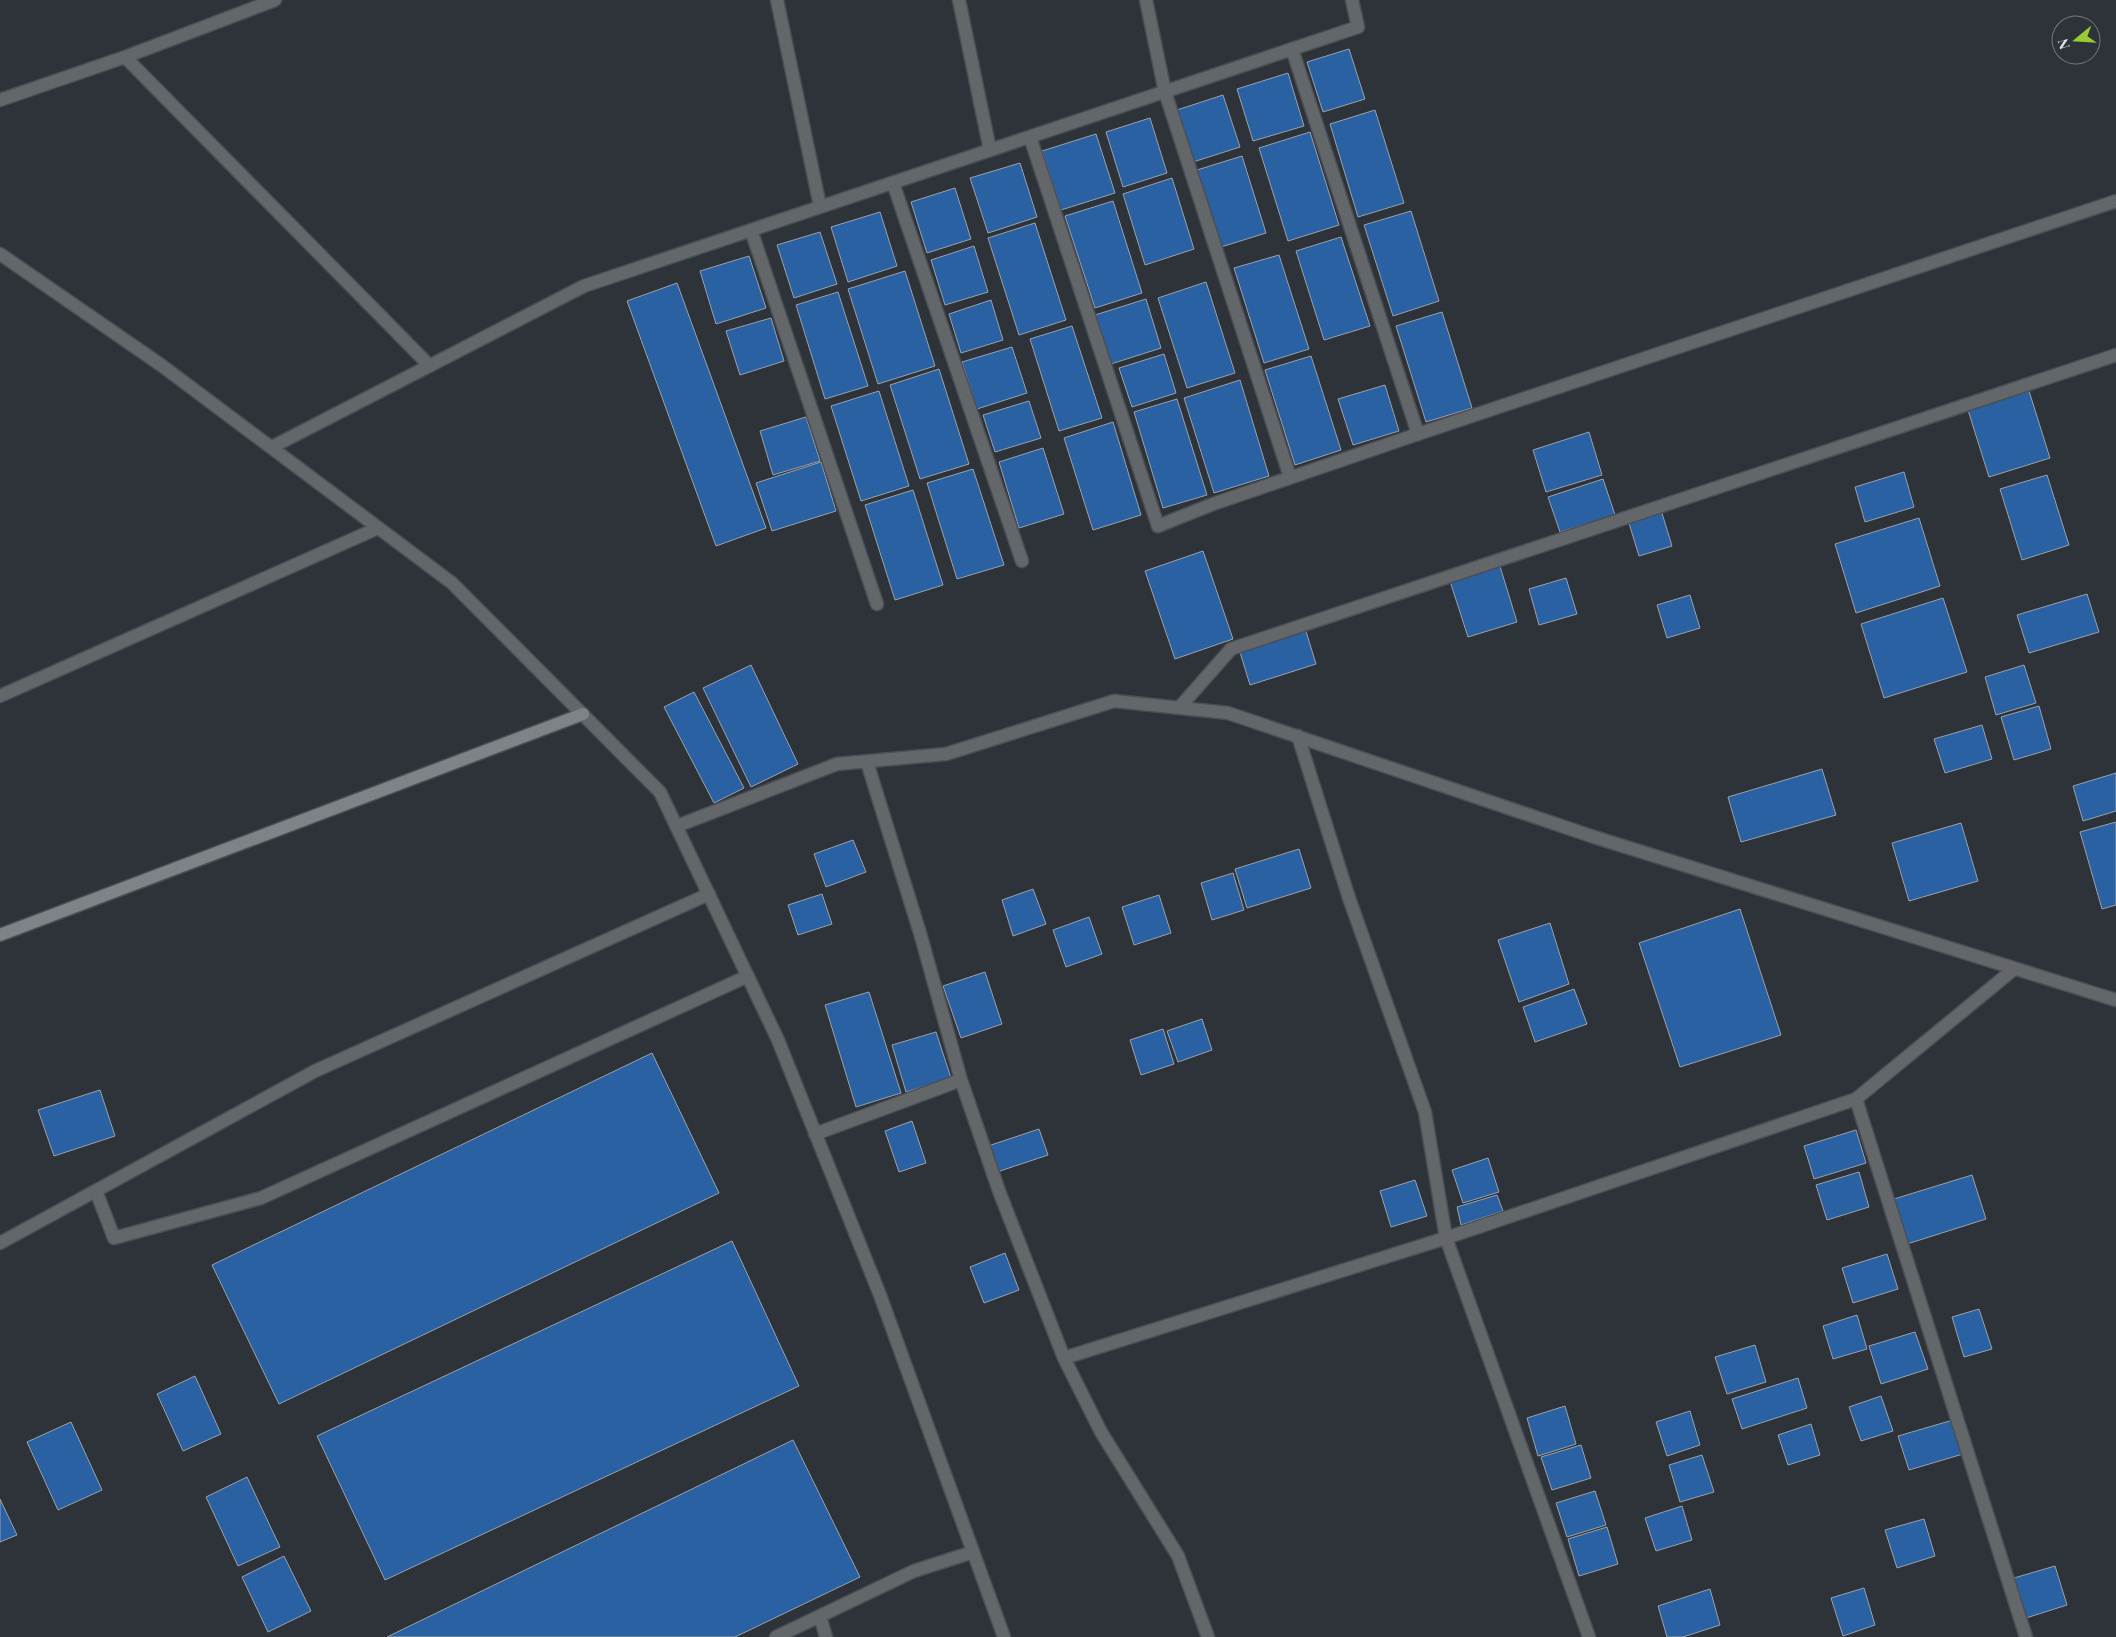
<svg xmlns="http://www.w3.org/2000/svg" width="2116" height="1637" viewBox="0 0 2116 1637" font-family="'Playfair Display',serif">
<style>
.building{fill:#2961a3;stroke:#9ba1a9}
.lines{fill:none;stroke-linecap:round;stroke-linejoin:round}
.service-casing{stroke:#4a4f56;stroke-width:15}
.minor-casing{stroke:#4a4f56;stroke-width:15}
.tertiary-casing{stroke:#4a4f56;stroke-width:15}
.secondary-casing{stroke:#4a4f56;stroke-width:15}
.service{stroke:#64676a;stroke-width:12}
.minor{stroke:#64676a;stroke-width:12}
.tertiary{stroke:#64676a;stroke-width:12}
.secondary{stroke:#7f8388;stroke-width:12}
</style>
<rect width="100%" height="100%" fill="#2e333a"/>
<path class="building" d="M1349,49L1365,99L1323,112L1307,62Z
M1288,73L1304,126L1253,141L1237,89Z
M1223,95L1240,147L1193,162L1177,110Z
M1375,110L1404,203L1358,217L1330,124Z
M1150,118L1167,173L1123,187L1106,132Z
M1310,132L1339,225L1288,241L1259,148Z
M1096,134L1115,193L1061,210L1042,151Z
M1242,156L1266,233L1221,247L1197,170Z
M1020,163L1037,217L988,233L970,178Z
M1172,178L1194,249L1145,265L1123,194Z
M955,188L971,239L927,253L911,202Z
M1113,201L1142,293L1095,308L1065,216Z
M1411,211L1439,301L1393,316L1364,225Z
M880,212L897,266L848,282L831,227Z
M1035,223L1066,320L1019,335L988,238Z
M820,232L837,284L794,298L777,245Z
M1341,237L1370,326L1324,340L1296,251Z
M974,246L988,292L945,305L931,260Z
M1279,255L1309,349L1264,363L1234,268Z
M749,256L766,308L716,324L700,271Z
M905,271L935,366L878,384L848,289Z
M1206,282L1235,373L1187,388L1158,298Z
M677,283L766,528L716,546L627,301Z
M838,292L868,386L825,399L796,305Z
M1146,299L1161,348L1111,364L1095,315Z
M991,300L1003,340L961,353L949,314Z
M1442,312L1472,408L1426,422L1396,326Z
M771,318L784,361L740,375L726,331Z
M1072,326L1102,418L1059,431L1030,339Z
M1012,347L1027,393L977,409L962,362Z
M1164,354L1176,393L1132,407L1119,368Z
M1311,356L1341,450L1295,465L1265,370Z
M939,369L969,464L920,479L890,385Z
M1240,380L1269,476L1214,493L1184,398Z
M1385,385L1399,431L1353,445L1338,399Z
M879,391L909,486L861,501L831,406Z
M2029,391L2050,458L1989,477L1968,410Z
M1177,399L1207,495L1163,508L1134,412Z
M1029,401L1041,438L995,452L983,415Z
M806,417L820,461L773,475L760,431Z
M1113,422L1141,515L1093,530L1064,438Z
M1589,432L1602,475L1546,492L1533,450Z
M1043,448L1064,514L1019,528L999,462Z
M821,462L836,511L772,531L756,483Z
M973,469L1004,565L957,579L927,483Z
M1904,472L1914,507L1865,522L1855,487Z
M2047,475L2069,545L2022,560L2000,489Z
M1603,479L1615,515L1560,532L1548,497Z
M913,490L943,585L895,600L865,505Z
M1661,510L1672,546L1639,556L1628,520Z
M1919,518L1940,586L1856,613L1835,544Z
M1203,551L1233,639L1175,659L1145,571Z
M1499,563L1517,622L1468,637L1449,578Z
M1566,578L1577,614L1539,625L1529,589Z
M2087,594L2099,632L2029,653L2017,615Z
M1690,595L1700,628L1667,638L1657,605Z
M1943,598L1967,672L1884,698L1861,624Z
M1305,628L1316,664L1250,685L1239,649Z
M751,665L798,764L751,787L703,688Z
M2024,665L2036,703L1996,715L1985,677Z
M694,692L744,788L714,803L664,707Z
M2039,706L2051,749L2014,760L2001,717Z
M1982,725L1992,759L1945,773L1934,739Z
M1822,769L1836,815L1741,842L1728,797Z
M2116,773V811L2083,821L2073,786Z
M2116,822V905L2102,909L2080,832Z
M1961,823L1978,881L1909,901L1892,843Z
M853,840L866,872L826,887L814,854Z
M1299,849L1311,888L1247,908L1235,869Z
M1233,873L1244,910L1212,920L1201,883Z
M1033,889L1046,924L1013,936L1002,900Z
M822,894L832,924L798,935L788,905Z
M1159,895L1171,933L1134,945L1122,907Z
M1740,909L1781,1035L1680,1067L1639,943Z
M1089,917L1102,954L1066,967L1053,930Z
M1550,923L1569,984L1519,1002L1498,940Z
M985,972L1002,1024L961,1038L943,986Z
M1574,989L1587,1024L1535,1042L1523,1007Z
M869,992L901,1093L856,1107L825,1005Z
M1202,1019L1212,1050L1178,1062L1167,1031Z
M1163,1029L1174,1064L1141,1075L1130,1040Z
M936,1032L951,1078L906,1092L892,1045Z
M652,1053L719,1193L279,1404L212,1265Z
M100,1090L115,1136L54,1156L38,1110Z
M912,1121L926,1163L899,1172L885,1131Z
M1039,1129L1048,1155L997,1172L988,1146Z
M1856,1130L1866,1163L1814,1179L1804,1146Z
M1488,1158L1499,1192L1463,1203L1452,1170Z
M1859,1172L1869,1207L1827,1220L1816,1185Z
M1972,1175L1986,1219L1907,1244L1894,1199Z
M1415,1180L1427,1216L1391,1227L1380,1191Z
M1497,1195L1503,1211L1461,1225L1457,1207Z
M732,1241L799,1386L385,1580L317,1436Z
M1005,1253L1019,1290L984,1303L970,1267Z
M1887,1254L1898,1289L1853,1303L1842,1268Z
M1979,1309L1992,1349L1964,1357L1952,1317Z
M1857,1315L1867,1349L1833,1359L1823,1326Z
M1915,1332L1928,1369L1881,1384L1869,1346Z
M1755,1345L1766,1382L1727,1394L1715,1357Z
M195,1376L221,1434L183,1451L157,1394Z
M1798,1378L1807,1408L1742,1429L1732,1399Z
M1881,1396L1893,1431L1861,1441L1849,1407Z
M1565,1406L1576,1444L1538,1456L1527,1418Z
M1690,1411L1700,1445L1667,1456L1656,1422Z
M1953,1420L1963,1454L1909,1470L1898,1436Z
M71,1422L102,1490L58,1510L27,1442Z
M1811,1424L1820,1455L1788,1465L1778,1435Z
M793,1440L860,1577L735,1637H387Z
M1581,1445L1591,1478L1552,1490L1541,1457Z
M1702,1455L1714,1492L1680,1502L1669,1465Z
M247,1477L280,1547L238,1566L206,1497Z
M1595,1491L1606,1525L1567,1537L1556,1503Z
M0,1499L17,1535L0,1542Z
M1682,1506L1692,1540L1656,1551L1645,1518Z
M1924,1519L1935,1556L1897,1568L1885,1530Z
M1607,1527L1618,1564L1579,1576L1568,1539Z
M284,1556L311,1611L268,1632L242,1577Z
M2055,1566L2067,1605L2026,1618L2014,1578Z
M1864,1588L1875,1625L1843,1636L1831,1598Z
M1710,1589L1720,1625L1683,1637H1667L1658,1606Z"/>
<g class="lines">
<defs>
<path id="service" d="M1146,0L1165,92L1290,477
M1292,49L1418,434
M1030,137L1158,526
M893,183L1022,561
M751,230L877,604
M0,696L378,528"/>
<path id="minor" d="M777,0L820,206
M959,0L990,150
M125,57L430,366
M0,100L125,57L275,0
M272,447L584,286L1358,27L1352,0
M1158,526L1213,504L1418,434L2116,201
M1179,708L1231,649L2116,355
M1298,736L1349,898L1425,1112L1446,1238L1589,1637
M867,762L920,933L961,1080L999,1191L1064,1358L1101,1432L1178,1556L1208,1637
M677,826L837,764L946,754L1114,701L1228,713L1594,837L2116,1000
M1856,1099L2026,1637
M815,1134L961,1080
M96,1191L114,1238L261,1198L748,976
M0,1243L315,1071L709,894
M1064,1358L1446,1238L1856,1099L2014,969
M820,1616L826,1637
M776,1637L914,1571L973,1552"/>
<path id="tertiary" d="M0,254L161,365L452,583L660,792L778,1040L880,1295L1004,1637"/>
<path id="secondary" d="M0,935L583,714"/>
</defs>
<use href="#service" class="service-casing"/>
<use href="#minor" class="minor-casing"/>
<use href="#tertiary" class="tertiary-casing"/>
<use href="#secondary" class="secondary-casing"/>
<use href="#service" class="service"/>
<use href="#minor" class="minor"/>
<use href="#tertiary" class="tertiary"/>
<use href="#secondary" class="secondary"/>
</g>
<g transform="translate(2076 40) rotate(252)"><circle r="24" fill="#2e333a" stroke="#75797f"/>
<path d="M0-4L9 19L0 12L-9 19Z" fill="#9acb34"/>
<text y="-8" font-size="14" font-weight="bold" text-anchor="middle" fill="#dfe2e6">N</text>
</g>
</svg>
